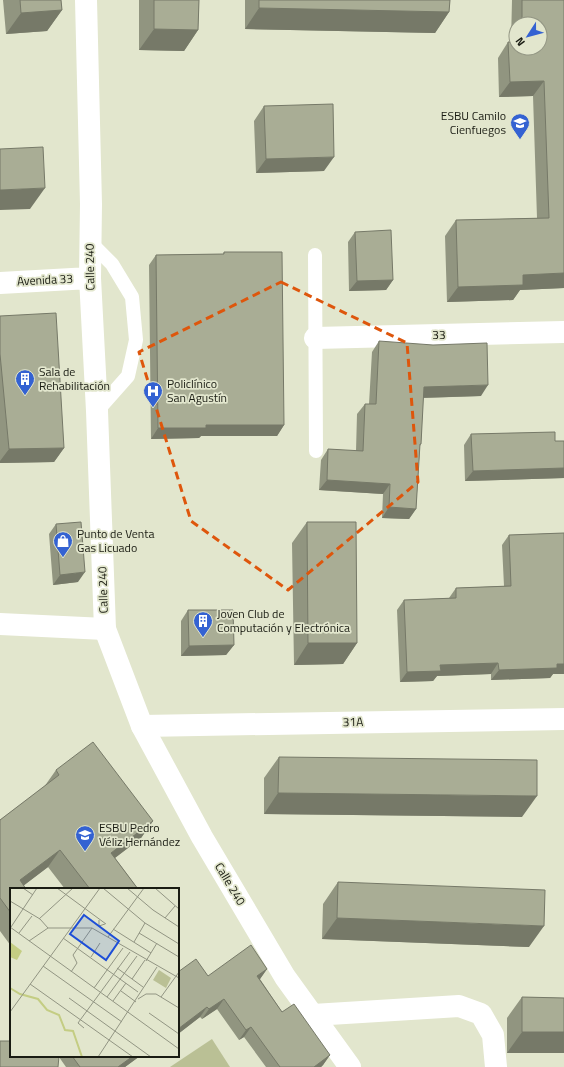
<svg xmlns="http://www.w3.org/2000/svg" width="564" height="1067" viewBox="0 0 564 1067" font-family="'Titillium Web',sans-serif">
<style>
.green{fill:#bac095}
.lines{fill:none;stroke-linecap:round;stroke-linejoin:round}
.service{stroke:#fff;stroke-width:14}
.minor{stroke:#fff;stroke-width:22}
.tertiary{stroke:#fff;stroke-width:22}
.wall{fill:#919580;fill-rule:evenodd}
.shaded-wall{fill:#767968}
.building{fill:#a9ad95;stroke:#767968}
.marked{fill:none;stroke:#de560c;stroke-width:3;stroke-dasharray:8 5;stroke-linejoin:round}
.labels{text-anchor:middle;stroke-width:3.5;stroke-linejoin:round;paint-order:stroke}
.poi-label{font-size:12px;fill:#1a1c13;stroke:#e2e6cd;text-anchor:start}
.street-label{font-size:12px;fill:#1a1c13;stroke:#e2e6cd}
.inset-river{fill:none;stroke:#c4cd83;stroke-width:2}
.inset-road{fill:none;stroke:#929583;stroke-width:1}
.view{fill:#1d4ed8;fill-opacity:0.15;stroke:#1d4ed8;stroke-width:2}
.inset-edge{fill:none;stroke:#1a1c13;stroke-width:2}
</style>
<rect width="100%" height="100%" fill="#e2e6cd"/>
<path class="green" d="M212,1039L230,1067H170Z"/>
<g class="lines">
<path class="service" d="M90,242L112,264L132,297L136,340L128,376L97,411
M315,255L316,451"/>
<path class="minor" d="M315,338L564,332
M0,624L105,629
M142,726L564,719
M313,1015L459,1006L481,1014L493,1035L496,1067"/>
<path class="tertiary" d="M86,0L91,204L90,278L97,411L105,629L142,726L202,837L285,977L350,1067
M0,283L90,278"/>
</g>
<path class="wall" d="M3,0H61L62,10L47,31L6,34Z
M139,0H199L198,30L184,51L139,50Z
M245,0H450L449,12L435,33L245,29Z
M512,0H564V288L520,290L513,300L447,302L445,236L456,220L537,218L533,96L499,97L498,58L508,42H511ZM516,24H540L516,48Z
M264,106L324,171L256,173L254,121Z
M355,232L393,280L386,290L349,291L348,242Z
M224,252L284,425L277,436H201L199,438L151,439L149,265L156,255L223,254Z
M0,316L64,448L54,462L0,463Z
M379,341L481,396L423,398L421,444L420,446L416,509L409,519L382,518L383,494L319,490L321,460L328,449L356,451L357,414L365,404H369L372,352Z
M471,434L555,441H564V478L465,481L464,445Z
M307,522L357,643L343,664L294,665L292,543Z
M56,524L78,582L53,585L49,534Z
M564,533V674H553L550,678L491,680V674L437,676L433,681L400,682L397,610L404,600L449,598L456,588L504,586L502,545L509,535Z
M188,610L234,645L226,655L181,656V621Z
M279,757L522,817L264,814V778Z
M56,770L153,821L141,838L115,858L138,889H65L48,867L23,886L11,889V946L0,931V820L44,787Z
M338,882L529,947L322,939L323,904Z
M267,969L260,979L282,1012L330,1055L323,1065L321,1067H266L244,1037L239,1040L217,1009L202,1019L200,1017L178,1034V972L208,976Z
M522,997L564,998V1053H507V1018Z
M11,1056H140L125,1067H66L59,1057Z"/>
<path class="shaded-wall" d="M259,8L449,12L435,33L245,29Z
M62,10L47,31L6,34L21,13Z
M154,29L198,30L184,51L139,50Z
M544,81L533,96L499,97L510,82Z
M334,157L324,171L256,173L266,159Z
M45,188L30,209L0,210V190Z
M564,273V288L520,290L513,300L447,302L458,287L523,275Z
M393,280L386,290L349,291L357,281Z
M488,385L481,396L416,398L424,387Z
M206,425H284L277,436H201L199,438L151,439L158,428Z
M64,448L54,462L0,463V461L9,449Z
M564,468V478L465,481L473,471Z
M327,480L390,484L383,494L319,490Z
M389,507L416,509L409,519L382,518Z
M85,572L78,582L53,585L60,575Z
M308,643H357L343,664L294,665Z
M234,645L226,655L181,656L189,646Z
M498,663L491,674L437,676L433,681L400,682L407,672L440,665Z
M557,664H564V674H553L550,678L491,680L499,670Z
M278,793L537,796L522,817L264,814Z
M153,821L141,838L99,870L111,853Z
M60,850L48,867L19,889L20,880Z
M337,918L544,926L529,947L322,939Z
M267,969L260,979L250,986L257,976Z
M224,999L217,1009L202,1019L209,1009Z
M207,1007L200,1017L178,1034V1029Z
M251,1027L244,1037L239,1040L246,1030Z
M522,1032H564V1053H507Z
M330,1055L323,1065L321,1067H314Z
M133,1056H140L125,1067H118Z"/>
<path class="building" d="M20,0H61L62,10L21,13Z
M154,0H199L198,30L154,29Z
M259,0H450L449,12L259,8Z
M522,0H564V273L523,275V285L458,287L456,220L549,218L544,81L510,82L508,42H516V48H540V24H522Z
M333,104L334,157L266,159L264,106Z
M43,147L45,188L0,190V149Z
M391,230L393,280L357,281L355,232Z
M224,252H282L284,425H206V428H158L156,255L224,254Z
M56,313L64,448L9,449L0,354V316Z
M379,341L433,345L487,343L488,385L424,387L421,444H420L416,509L389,507L390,484L327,480L328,449L363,451L365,404H376Z
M555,432V441H564V468L473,471L471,434Z
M81,522L85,572L60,575L56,524Z
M307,522H356L357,643H308Z
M564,533V664H557V668L499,670L498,663L440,665L441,671L407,672L404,600L456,598V588L511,586L509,535Z
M188,610H233L234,645L189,646Z
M93,742L153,821L111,853L138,889H90L60,850L20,880L26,889H11V913L0,898V820L59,775L56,770Z
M279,757L537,760V796L278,793Z
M338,882L545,890L544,926L337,918Z
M251,945L267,969L257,976L282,1012L294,1004L330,1055L314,1067H280L251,1027L246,1030L224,999L209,1009L207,1007L178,1029V972L196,959L208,976Z
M522,997L564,998V1032H522Z
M0,1041H11V1056H59L58,1067H0Z
M72,1056H133L118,1067H80Z"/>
<path class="marked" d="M281,282L407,343L418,482L288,590L191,521L139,352Z"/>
<defs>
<symbol id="school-pin" viewBox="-11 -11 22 30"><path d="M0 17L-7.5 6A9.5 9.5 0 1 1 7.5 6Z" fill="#3462d2" stroke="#e2e6cd"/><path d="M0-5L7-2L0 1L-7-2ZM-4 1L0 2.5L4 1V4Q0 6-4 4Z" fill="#fff"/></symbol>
<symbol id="building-pin" viewBox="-11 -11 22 30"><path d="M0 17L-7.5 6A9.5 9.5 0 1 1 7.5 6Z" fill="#3462d2" stroke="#e2e6cd"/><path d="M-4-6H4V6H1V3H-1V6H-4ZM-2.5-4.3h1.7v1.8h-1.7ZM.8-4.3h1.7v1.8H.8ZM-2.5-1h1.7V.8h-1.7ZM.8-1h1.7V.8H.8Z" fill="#fff"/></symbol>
<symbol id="hospital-pin" viewBox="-11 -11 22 30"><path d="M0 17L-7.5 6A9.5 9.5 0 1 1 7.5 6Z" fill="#3462d2" stroke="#e2e6cd"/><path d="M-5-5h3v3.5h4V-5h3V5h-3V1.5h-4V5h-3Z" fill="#fff"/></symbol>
<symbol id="shop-pin" viewBox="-11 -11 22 30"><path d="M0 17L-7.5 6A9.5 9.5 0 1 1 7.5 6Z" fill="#3462d2" stroke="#e2e6cd"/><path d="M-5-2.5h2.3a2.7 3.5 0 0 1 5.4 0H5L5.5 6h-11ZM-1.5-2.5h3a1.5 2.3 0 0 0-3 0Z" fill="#fff"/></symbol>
</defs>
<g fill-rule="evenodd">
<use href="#school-pin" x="509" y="112" width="22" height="30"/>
<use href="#building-pin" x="14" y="368" width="22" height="30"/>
<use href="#hospital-pin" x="142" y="380" width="22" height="30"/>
<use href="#shop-pin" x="52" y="530" width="22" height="30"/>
<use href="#building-pin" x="192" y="610" width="22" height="30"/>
<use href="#school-pin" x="74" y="824" width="22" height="30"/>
</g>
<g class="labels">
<g class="poi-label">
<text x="506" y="120" text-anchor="end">ESBU Camilo<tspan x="506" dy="14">Cienfuegos</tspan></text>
<text x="39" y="376">Sala de<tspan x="39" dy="14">Rehabilitación</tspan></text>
<text x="167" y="388">Policlínico<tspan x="167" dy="14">San Agustín</tspan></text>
<text x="77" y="538">Punto de Venta<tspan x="77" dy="14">Gas Licuado</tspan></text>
<text x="217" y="618">Joven Club de<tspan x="217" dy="14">Computación y Electrónica</tspan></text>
<text x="99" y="832">ESBU Pedro<tspan x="99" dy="14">Véliz Hernández</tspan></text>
</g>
<g class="street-label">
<text transform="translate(90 267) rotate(-91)" y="4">Calle 240</text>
<text transform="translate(45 280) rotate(-3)" y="4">Avenida 33</text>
<text transform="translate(439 335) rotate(-1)" y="4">33</text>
<text transform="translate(103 590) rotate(-92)" y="4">Calle 240</text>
<text transform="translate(353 722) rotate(-1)" y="4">31A</text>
<text transform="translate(230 884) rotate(59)" y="4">Calle 240</text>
</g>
</g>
<g transform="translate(10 888)">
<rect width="169" height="169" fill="#e2e6cd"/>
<path d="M149,82L161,90L156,100L143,92Z" fill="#bac095"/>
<path d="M0,54L12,63L7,72L0,69Z" fill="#c4cd83"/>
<path class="inset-river" d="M0,100L10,106L28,111L37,122L49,127L55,142L63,143L72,169"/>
<path class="inset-road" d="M13,0L23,7M47,0L96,36M93,0L135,35L169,56M117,0L143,22L169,39M145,0L169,21M0,13L30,31L38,40M155,30L165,18M29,31L63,0M89,32V38L95,36M0,39L169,161M1,39L27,0M103,41L141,65M9,45L22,28M129,45L169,69M98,49L134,0M53,50L128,104M19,53L38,40H82L169,90M124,54L135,35M81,69L90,55M136,73L147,55M33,78L112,134M107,80L133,99M61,84L67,75L63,67L82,40M122,91L135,72M20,96L123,169M84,100L113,60M111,103L126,114M97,109L127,68M151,109L169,84M59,110L141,169M128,111L136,106H146L169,120M103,113L116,95M0,124L90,0M139,125L169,146M74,140L68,135L120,64M88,169L147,79"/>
<path class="view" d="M74,27L109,53L96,72L60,46Z"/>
<rect width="169" height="169" class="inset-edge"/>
</g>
<g transform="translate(528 36) rotate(234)"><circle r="19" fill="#e2e6cd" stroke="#929583"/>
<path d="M0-3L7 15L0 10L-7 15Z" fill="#3462d2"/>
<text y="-6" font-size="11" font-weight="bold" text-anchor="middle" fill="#1a1c13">N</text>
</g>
</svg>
